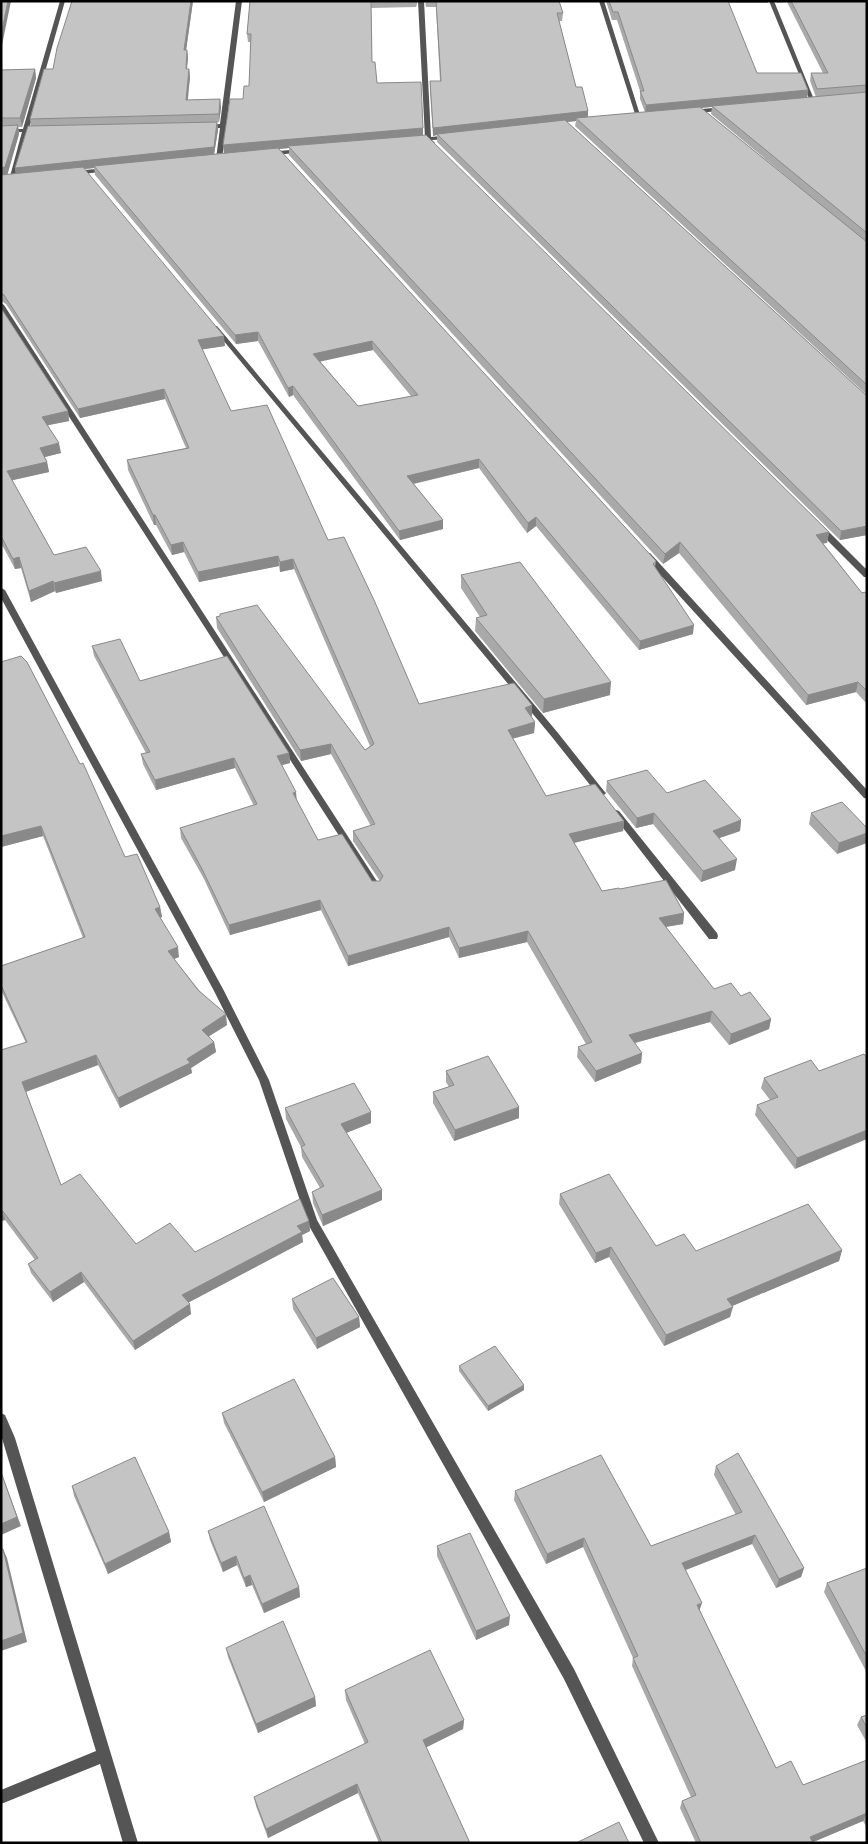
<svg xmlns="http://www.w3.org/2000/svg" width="868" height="1844" viewBox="0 0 868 1844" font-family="'IBM Plex Sans',sans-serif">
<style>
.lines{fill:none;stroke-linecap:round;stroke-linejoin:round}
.street{fill:#555;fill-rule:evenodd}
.wall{fill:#a9a9a9;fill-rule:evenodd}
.shaded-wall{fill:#898989}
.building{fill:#c4c4c4;stroke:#898989;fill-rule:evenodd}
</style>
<rect width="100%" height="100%" fill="#fff"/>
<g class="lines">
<path class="street" d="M60,1H65L29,129L40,128L43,130L40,132H28L14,179L9,180L22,132L1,133V129H23Z
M236,1H242L222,159L219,161L216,159L220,128L205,129L202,127L205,125L220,124Z
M418,1H424L431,137L451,135L454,137L451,139L432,140L435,143L432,145L426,141L418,142L415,140L425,138Z
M599,1H604L641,118L636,117Z
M769,1H774L815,102L810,101Z
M724,107L727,109L726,110L691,114L688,112L691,110Z
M301,149L304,151L303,152L268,156L265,154L268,152Z
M107,168L109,169V171L74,175L71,173L74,171Z
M1,303L4,305L380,886L382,888L380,890H374L1,311Z
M213,326H217L558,733L604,791L606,793L604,795H598L552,737L213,328Z
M816,525H822L867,570V577H864L816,529Z
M644,553H650L867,790V799L864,798L644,557Z
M1,588L5,590L223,989L269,1080L317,1220L574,1669L659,1843H644L564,1679L308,1224L259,1080L213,989L1,598Z
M616,810L619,811L717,933L718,936L717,939H709L613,815L611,813L613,811Z
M1,1413L5,1415L15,1438L138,1843H123L100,1764L1,1804V1790L96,1751L1,1435Z"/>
</g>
<path class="wall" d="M72,1H193L186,50H187L188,58L187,69H189L190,77L187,100L220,99L221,108L219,122H217L218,130L214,154L224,153L243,99L249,86L251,42H248L247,34L250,1H418L416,7L371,8L372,62L377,83L423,128V135L829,532L827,543H823L862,593L867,595V704L856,692L806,705L679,553L663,564L289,155V148L279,149L656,561L655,567L693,634L639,650L536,526L527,533L479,468L414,484L443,520V529L400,540L293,395L289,397L258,341L236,344L95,175L94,168L84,169L225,346L202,349L231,411L328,540L419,704L532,705V716H530L535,722L534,733L513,738L546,796L624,821L623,831L574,843L602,891L620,889L684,913L683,924L666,927L714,989L741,996L771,1019L769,1029L729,1045L710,1022L635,1043L642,1053L641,1063L595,1082L577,1057L578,1047L586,1044L527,942L459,958L449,937L348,966L321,910L230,935L204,879L181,838L180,828L254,806L235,768L156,790L143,764L141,754L146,753L94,656L92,646L140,681L289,753L290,763L282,765L297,801L318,840L372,881H380L353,841V831L371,826L331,754L301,761L217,628L216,617L220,616V614L365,750L370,746L294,569L280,572L279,566L199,582L184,552L172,555L156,525H154L128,470L127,460L186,448L165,399L80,418L6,304L1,301V70L35,69L36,78L22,127H18L19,134L7,175L16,174L15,168L31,126L30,119L53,69ZM373,350L411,396L358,406L320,361Z
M425,1H559L563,13L562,21H559L576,87L588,111V117L645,112L640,99V91L617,20H612L606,1H768V3H728L757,73L808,90L807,98L816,97L810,81L811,73H823L787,2L777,3L776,1H867V395L575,126L576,121L567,122L867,396V535L840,540L437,142V135L433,136L430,89V81H440L436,7H426ZM712,107L711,114L803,190L701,108Z
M1,308L68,411L69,421L48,425L61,453L44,457L47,462L49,472L12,480L54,555L102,581L56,593L55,591L31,602L21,568L15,569L1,543Z
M461,575L610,695L543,713L475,631L476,618L480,617L461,588Z
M1,662L125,857L160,907L162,917L160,918L179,957L174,959L227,1025L209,1036L214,1042L216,1052L191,1068L192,1073L120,1108L98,1065L26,1092L61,1185L136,1244L195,1252L309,1221L310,1231L302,1235L303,1242L188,1302L191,1314L135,1350L84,1282L53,1302L31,1273L28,1264L35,1260L5,1220L1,1221L26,1043L1,990V966L83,938L43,836L1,847Z
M607,781L667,793L741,820L740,831L719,838L735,870L701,882L653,824L636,828L606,791Z
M811,813L867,828L837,854L809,824Z
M446,1071L519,1118L454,1141L433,1103V1092L449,1087L446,1082Z
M819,1071L795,1169L755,1115L757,1105L770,1100L761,1088L764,1078Z
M285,1108L371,1112V1123L346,1133L382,1190V1200L323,1226L313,1203L312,1192L320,1188L302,1157L301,1147L286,1119Z
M560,1194L656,1246L696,1251L842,1250L839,1261L732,1306L730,1317L664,1346L609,1257L595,1263L559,1204Z
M292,1299L359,1317L360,1327L317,1349L293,1309Z
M459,1366L524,1390L488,1411L459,1371Z
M222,1413L335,1457L336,1467L264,1502L224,1423Z
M716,1466L804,1568L801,1577L776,1588L752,1544L686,1570L700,1611L776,1768L803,1785L867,1760V1828L863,1821L813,1842V1843H696L680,1808L682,1801L691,1797L632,1666L633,1658L583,1547L546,1564L514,1500L515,1491L651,1546L736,1515L714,1475Z
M72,1486L169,1532L171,1542L108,1574L74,1496Z
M208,1531L299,1587L300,1597L264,1613L252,1585L246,1587L237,1565L223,1572L210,1540Z
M437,1546L509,1625L476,1640L437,1556Z
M867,1568V1673L824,1592L827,1583Z
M226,1648L315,1697L316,1706L258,1733L228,1657Z
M345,1690L464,1720L463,1729L426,1747L470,1843H379L358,1793L268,1838L256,1806L254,1797L365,1744L346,1700Z
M867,1715V1743L857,1725L861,1717Z"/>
<path class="shaded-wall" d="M8,1H11L1,50V35Z
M191,1H193L185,58L184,50Z
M187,50L188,58L186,77V69Z
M35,69L36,78L22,127L20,118Z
M189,69L190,77L187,109L186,100Z
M808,90L807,98L645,113L646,105Z
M220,99L221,108L219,122V114Z
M588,111V119L576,118V121L438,135L437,134V135L433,136V128Z
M217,122L218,130L214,155L94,166V168L17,176L15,168Z
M18,125L19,134L7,176L1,177V168Z
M423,128V136L288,146L289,148L224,154L223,145Z
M258,332V341L236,344L235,335Z
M224,336L225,346L199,350L198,340Z
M372,341L373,350L314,363L313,354Z
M293,386V395L289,397L288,388Z
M164,389L165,399L80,418L78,409Z
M68,411L69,421L44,426L42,417Z
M59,443L61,453L41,458L40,448Z
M479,459V468L407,485V476Z
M47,462L49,472L9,481L7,471Z
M153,515H155L156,525H154Z
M536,517V526L527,533L528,523Z
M443,520V529L400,540L399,531Z
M867,526V535L840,540L841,531Z
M829,532L827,543L815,545L816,535Z
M183,542L184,552L172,555L171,545Z
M680,542L679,553L663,564L665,554Z
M278,556L279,566L199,582L198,572Z
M19,557L21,568L15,569L13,559Z
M293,559L294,569L280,572V562Z
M101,571L102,581L56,593L54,583Z
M53,581L55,591L31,602L29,591Z
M694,625L693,634L639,650L640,641Z
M611,682L610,695L543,713L544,699Z
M858,682L856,692L806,705L808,695Z
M532,705V716L524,718L525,708Z
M535,722L534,733L508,740V730Z
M331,744V754L301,761L300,750Z
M289,753L290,763L278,766L277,756Z
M234,758L235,768L156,790L155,780Z
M296,792L297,802L293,793Z
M654,813L653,824L636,828L637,818Z
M741,820L740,831L711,841L713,831Z
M624,821L623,831L569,844V834Z
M41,826L43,836L1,847V836Z
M867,833V843L837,854L839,843Z
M737,859L735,870L701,882L703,871Z
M320,900L321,910L230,935L229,925Z
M160,907L162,917L156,919L155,909Z
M684,913L683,924L658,928L659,918Z
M449,927V937L348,966V956Z
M528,931L527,942L459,958V948Z
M178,947L179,957L169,961L168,951Z
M712,1011L710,1022L627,1045L629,1035Z
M226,1014L227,1025L203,1040L202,1030Z
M771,1019L769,1029L729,1045L731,1034Z
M214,1042L216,1052L191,1068L192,1073L120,1108L118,1098L187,1059Z
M642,1053L641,1063L595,1082L596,1071Z
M96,1055L98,1065L25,1092L22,1082Z
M519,1107V1118L454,1141L455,1130Z
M371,1112V1123L341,1135V1124Z
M867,1130V1139L795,1169L797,1158Z
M382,1190V1200L323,1226L322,1215Z
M1,1210H2L5,1220L1,1221Z
M309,1221L310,1231L302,1235L303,1242L184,1305L182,1295L297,1226Z
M611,1247L609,1257L595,1263L596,1253Z
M842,1250L839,1261L725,1309L727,1299Z
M81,1272L84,1282L53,1302L50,1292Z
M190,1304L191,1314L135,1350L133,1341Z
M733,1307L730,1317L664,1346L666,1335Z
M359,1317L360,1327L317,1349L316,1338Z
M524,1385V1390L488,1411V1406Z
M335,1457L336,1467L264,1502L262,1492Z
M1,1472L21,1526L1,1535Z
M169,1532L171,1542L108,1574L105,1564Z
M755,1535L752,1544L680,1572L682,1563Z
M584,1538L583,1547L546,1564L547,1554Z
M3,1549L7,1558L27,1642L1,1651Z
M236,1556L237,1565L223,1572L221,1563Z
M804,1568L801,1577L776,1588L779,1579Z
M250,1575L252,1585L246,1587L244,1578Z
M299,1587L300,1597L264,1613L262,1604Z
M702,1603L699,1612L697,1605Z
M510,1616L509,1625L476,1640V1631Z
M315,1697L316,1706L258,1733L256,1724Z
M464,1720L463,1729L423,1749V1740Z
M357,1784L358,1793L268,1838L266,1829Z
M867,1813L863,1821L811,1843L810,1837Z"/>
<path class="building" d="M1,1H8L1,35Z
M72,1H191L184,50H187L186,69H189L186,100L220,99L219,114L30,119L44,69H53L57,48Z
M250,1H371L372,62H375L377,83L421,82L423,128L223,145L230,99H243L244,86H249L251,34H247Z
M436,1H559L563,13H557L576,87H582L588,111L433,128L430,81H441Z
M609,1H728L757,73H801L808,90L646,105L640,91H644L618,12H613Z
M791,1H867V85L817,89L811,73H828Z
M35,69L20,118H1V70Z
M867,92V233L712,106Z
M700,107L867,242V385L576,118Z
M565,120L867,396V526L841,531L437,134Z
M217,122L214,147L15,168L28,126Z
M18,125L5,167L1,168V126Z
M426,135L829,532L816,535L862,593L865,592L867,595V691L858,682L808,695L680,542L665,554L288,146Z
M278,148L656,561L653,564L694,625L640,641L536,517L528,523L479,459L407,476L443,520L399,531L293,386L288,388L258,332L235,335L94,166ZM372,341L418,395L358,406L313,354Z
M83,167L224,336L198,340L231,411L267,405L328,540L344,537L374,600L419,704L514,683L532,705L525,708L535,722L508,730L546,796L595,784L624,821L569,834L602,891L619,888L620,889L666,880L684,913L659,918L714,989L731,983L741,996L750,992L771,1019L731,1034L712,1011L629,1035L642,1053L596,1071L578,1047L592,1042L528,931L459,948L449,927L348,956L320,900L229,925L202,869L180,828L257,804L234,758L155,780L141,754L150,752L92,646L120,639L140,681L227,656L289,753L277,756L296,792L293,793L318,840L342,834L372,881H380L383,876L353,831L375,824L331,744L300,750L216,617L220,616V614L257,605L365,750L374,744L293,559L280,562L278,556L198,572L183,542L171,545L155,515H153L127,460L189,448L164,389L78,409L4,295L1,293V175Z
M1,308L68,411L42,417L59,443L40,448L47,462L7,471L54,555L86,547L101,571L54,583L53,581L29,591L19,557L13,559L1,536Z
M520,562L611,682L544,699L476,618L487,615L461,575Z
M21,656L27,662L80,764L83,763L125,857L137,854L160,907L155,909L178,947L168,951L198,990L226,1014L202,1030L214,1042L187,1059L190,1063L118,1098L96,1055L22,1082L61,1185L80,1174L136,1244L170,1223L195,1252L300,1199L309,1221L297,1226L302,1232L182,1295L190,1304L133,1341L81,1272L50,1292L28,1264L38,1258L2,1210H1V1050L27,1042L1,985V966L85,937L41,826L1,836V662Z
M647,770L667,793L705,780L741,820L713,831L737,859L703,871L654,813L637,818L607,781Z
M842,802L867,828V833L839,843L811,813Z
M864,1054L867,1058V1130L797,1158L757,1105L778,1097L764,1078L811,1060L819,1071Z
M488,1056L519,1107L455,1130L433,1092L454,1085L446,1071Z
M354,1083L371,1112L341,1124L382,1190L322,1215L312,1192L324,1186L301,1147L305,1145L285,1108Z
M609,1174L656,1246L684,1234L696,1251L808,1204L842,1250L727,1299L733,1307L666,1335L611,1247L596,1253L560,1194Z
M333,1278L359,1317L316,1338L292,1299Z
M495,1346L524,1385L488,1406L459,1366Z
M294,1379L335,1457L262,1492L222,1413Z
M738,1453L804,1568L779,1579L755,1535L682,1563L702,1603L697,1605L776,1768L791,1761L803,1785L867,1760V1813L810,1837L813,1843H701L682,1801L696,1795L633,1658L638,1656L584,1538L547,1554L515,1491L601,1455L651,1546L742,1512L716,1466Z
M135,1457L169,1532L105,1564L72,1486Z
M1,1472L17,1517L1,1524Z
M264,1506L299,1587L262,1604L250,1575L244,1578L236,1556L221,1563L208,1531Z
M470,1533L510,1616L476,1631L437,1546Z
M1,1549H3L23,1633L1,1641Z
M867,1568V1657L827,1583Z
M283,1621L315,1697L256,1724L226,1648Z
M430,1650L464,1720L423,1740L470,1843H382L357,1784L266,1829L254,1797L368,1742L345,1690Z
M867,1715V1728L861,1717Z
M619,1822L629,1843H576Z"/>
<rect width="868" height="1844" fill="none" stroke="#000000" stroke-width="5"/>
</svg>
